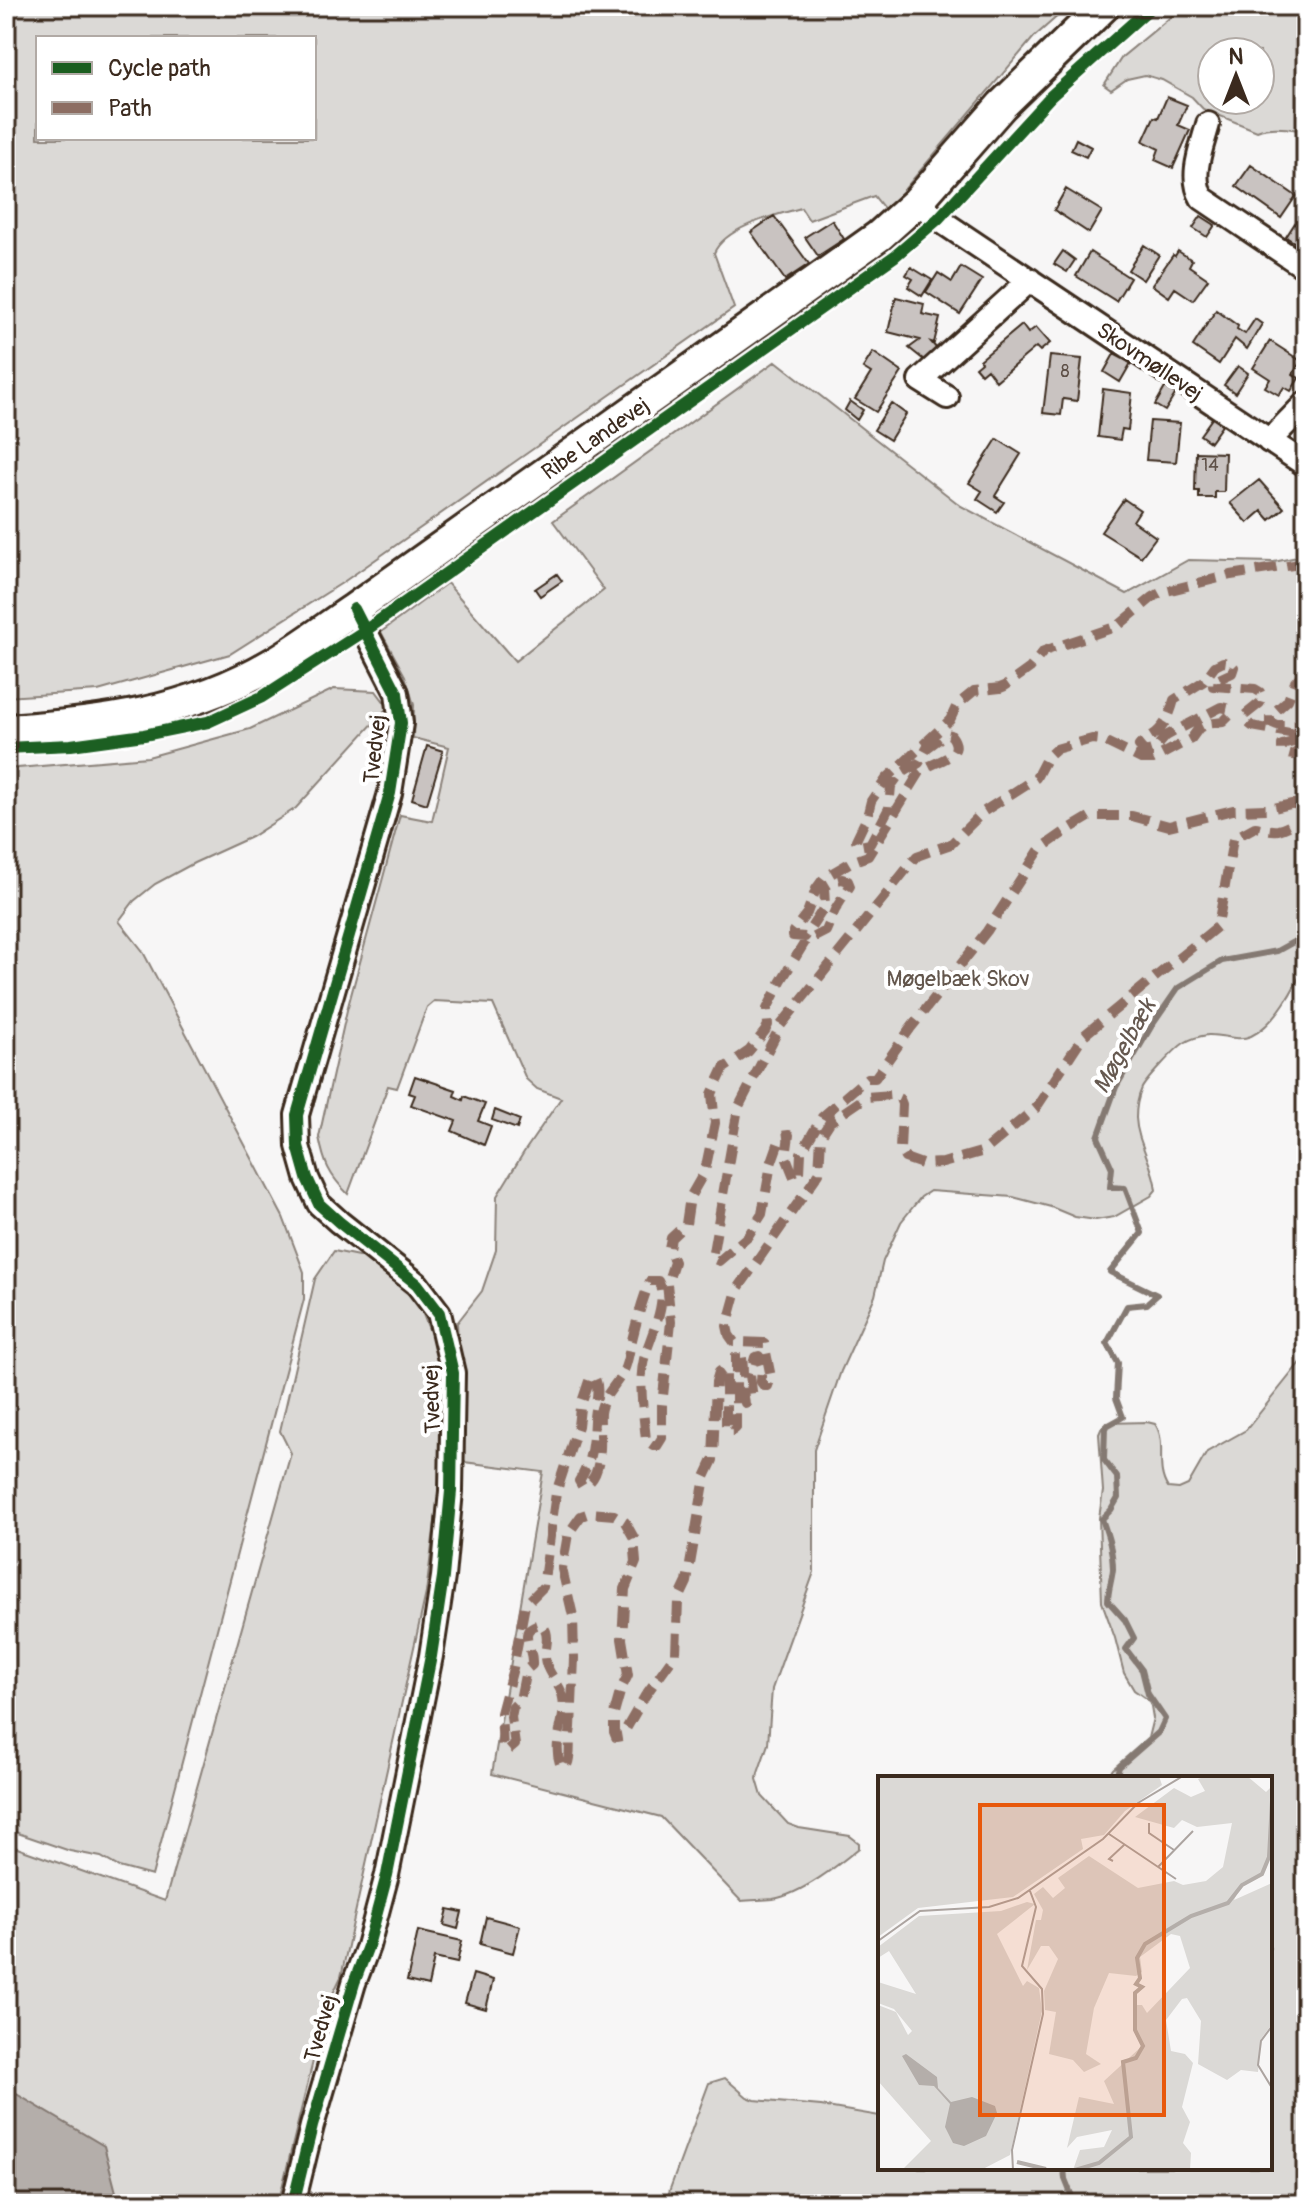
<svg xmlns="http://www.w3.org/2000/svg" width="1312" height="2210" viewBox="0 0 1312 2210" font-family="Pangolin,sans-serif">
<style>
.green{fill:#dbd9d6;stroke:#8b827a;stroke-width:2;fill-rule:evenodd}
.water{fill:#b4aeaa;stroke:#847972;stroke-width:2}
.lines{fill:none;stroke-linecap:round;stroke-linejoin:round}
.stream{stroke:#847972;stroke-width:6}
.building{fill:#c9c3c1;stroke:#3b2a1e;stroke-width:2}
.street-casing{stroke:#3b2a1e;stroke-width:28}
.secondary-casing{stroke:#3b2a1e;stroke-width:36}
.street{stroke:#fff;stroke-width:22}
.secondary{stroke:#fff;stroke-width:30}
.quiet{stroke:#8d6e63;stroke-width:10;stroke-dasharray:20 10;stroke-linecap:butt}
.cycleway-casing{stroke:#fff;stroke-width:17}
.cycleway{stroke:#1b5e20;stroke-width:12}
.labels{text-anchor:middle;stroke-width:8;stroke-linejoin:round;paint-order:stroke}
.number-label{font-size:18px;fill:#5e5047}
.street-label{font-size:22px;fill:#3b2a1e;stroke:#fff}
.park-label{font-size:22px;fill:#63564c;stroke:#fff}
.water-label{font-size:24px;font-style:italic;fill:#65584f;stroke:#fff}
.inset-river{fill:none;stroke:#b4aeaa;stroke-width:4}
.inset-road{fill:none;stroke:#aca4a0;stroke-width:2}
.view{fill:#e8590c;fill-opacity:0.15;stroke:#e8590c;stroke-width:4}
.inset-edge{fill:none;stroke:#3b2a1e;stroke-width:4}
</style>
<rect width="100%" height="100%" fill="#f7f6f6"/>
<filter id="ink" filterUnits="userSpaceOnUse"><feTurbulence type="fractalNoise" baseFrequency=".0125" numOctaves="2"/><feDisplacementMap in="SourceGraphic" scale="16" xChannelSelector="R" yChannelSelector="G"/><feConvolveMatrix kernelMatrix="1 2 1 2 8 2 1 2 1" color-interpolation-filters="sRGB"/></filter>
<g filter="url(#ink)">
<path class="green" d="M6,6H1069L1034,37L886,211L874,196L809,220L801,208C775,215 725,227 714,253L734,308L342,583L230,654L98,691L6,697ZM38,38H314V138H38Z
M1184,6H1306V131C1290,129 1272,125 1257,131L1203,109L1192,97L1162,80L1145,75L1127,79L1111,90L1104,85L1122,57ZM1260,52V100H1212V52Z
M776,361L961,506L1127,594L1188,560L1274,562L1306,555V962C1296,986 1276,1024 1251,1036C1237,1042 1222,1034 1208,1035C1201,1036 1190,1039 1184,1043C1176,1048 1147,1079 1142,1088C1138,1097 1136,1108 1136,1118C1137,1143 1154,1165 1156,1190L1151,1196L1114,1217L1096,1220L1075,1217L1051,1207L1013,1197L930,1191L921,1197L901,1222L883,1261L875,1296L841,1371L814,1450V1572L772,1689L768,1744L758,1773L757,1779L762,1796L788,1824L799,1828L850,1836L859,1843V1848C837,1866 802,1894 773,1899C762,1900 751,1900 741,1901L661,1817L492,1774L543,1472L464,1462L457,1323L482,1291L496,1250L497,1196L524,1152L561,1098L537,1089L526,1079L493,1004L434,1001L427,1007L397,1088L388,1086L348,1194C329,1175 324,1163 319,1137L347,1010L400,815L432,821L449,747L413,738L414,705L405,676L381,632L447,583L515,661L604,590L553,521Z
M334,689L376,691L388,707L296,808L251,837L194,863L155,884L134,901L119,921L142,950L283,1217L304,1272V1299L152,1876L119,1867L101,1857L70,1851L6,1829V769L148,757L250,729Z
M334,1251L363,1257L418,1302L440,1357L442,1467L426,1593L341,1977L326,2008L278,2204H6V1844L165,1901L291,1453L280,1431L315,1279Z
M1306,1355V2204H666L670,2189L709,2083L725,2078L747,2097L755,2100L821,2106L880,2116V2168H1270V1778H1107L1113,1769L1148,1738L1153,1718L1151,1706L1148,1700L1134,1690L1124,1673L1115,1638L1102,1602L1099,1518L1103,1491L1099,1434L1102,1427L1106,1423L1147,1422L1155,1424C1168,1443 1154,1467 1168,1488L1179,1489L1188,1485L1207,1452L1246,1430Z"/>
<path class="water" d="M6,2092H13L104,2146L118,2200L116,2204H6Z"/>
<g class="lines">
<path class="stream" d="M1116,1778L1119,1767L1159,1732L1165,1719L1148,1694L1142,1670L1126,1649L1134,1638L1125,1620L1108,1601C1108,1590 1112,1580 1113,1569C1113,1551 1108,1536 1102,1519L1111,1510L1118,1498L1117,1477L1104,1460L1105,1427L1123,1417L1116,1398L1118,1363L1107,1343L1127,1306L1147,1304L1157,1295L1110,1272L1142,1233L1125,1188L1110,1187L1112,1168L1098,1137L1116,1087L1151,1027L1178,988L1222,961L1277,951L1306,935
M1064,2168L1065,2179L1075,2204"/>
</g>
<path class="building" d="M1167,97L1187,105L1178,125L1190,130L1173,168L1155,160L1159,149L1143,141L1154,117L1158,118Z
M1076,139L1091,147L1086,157L1071,150Z
M1251,165L1296,196L1281,218L1236,186Z
M1066,189L1102,211L1089,233L1054,210Z
M774,216L809,264L785,280L751,232Z
M1201,216L1215,225L1207,237L1193,228Z
M832,220L844,239L818,256L805,237Z
M1295,223L1306,231V241L1302,247L1286,237Z
M1144,245L1159,255L1143,280L1128,270Z
M1063,251L1075,260L1067,272L1054,264Z
M1178,251L1192,260L1189,266L1208,279L1193,300L1175,288L1169,297L1152,285L1173,255L1175,256Z
M1090,252L1130,278L1116,301L1076,276Z
M911,267L932,280L922,296L908,287L913,279L906,275Z
M961,267L982,280L960,314L926,292L938,273L952,282Z
M896,297L924,304L922,314L940,318L934,343L931,342L937,349L924,360L909,348L920,340L888,332Z
M1216,310L1238,326L1237,329L1245,334L1255,319L1262,324L1247,349L1235,339L1219,364L1193,346Z
M1022,325L1028,333L1036,327L1050,343L1040,351L1036,347L996,381L987,369L981,374L975,367L981,362L980,360Z
M1270,341L1301,361L1293,374L1299,378L1291,391L1284,387L1279,395L1265,387L1270,379L1253,368Z
M873,352L902,372L876,412L855,399L871,373L863,368Z
M1114,354L1131,363L1120,382L1104,372Z
M1050,356L1082,359L1077,401L1063,399L1061,415L1043,413Z
M1238,366L1248,373L1235,393L1224,385Z
M1166,386L1176,393L1165,411L1155,405Z
M1103,389L1132,393L1128,430L1122,429L1120,440L1098,437Z
M850,401L863,410L857,420L845,410Z
M891,403L906,414L890,440L874,430Z
M1213,417L1223,424L1210,442L1200,435Z
M1150,421L1180,423L1176,462L1146,460Z
M997,439L1021,454L995,496L1004,502L997,512L977,499L982,491L969,483Z
M1196,452L1225,453L1224,492H1215V498H1199V491H1195Z
M1259,480L1284,508L1270,520L1262,511L1248,523L1230,503Z
M1124,499L1140,510L1133,521L1156,537L1141,557L1101,532Z
M557,574L562,581L540,596L535,589Z
M427,746L443,751L427,804L412,799Z
M415,1076L456,1090L454,1096L463,1100L464,1096L485,1104L478,1121L491,1126L484,1145L452,1131L456,1121L411,1105L415,1095L409,1093Z
M495,1110L520,1120L517,1129L492,1120Z
M448,1909L462,1912L458,1929L444,1925Z
M486,1917L520,1926L513,1953L480,1944Z
M418,1931L462,1941L457,1963L434,1958L428,1986L407,1981Z
M473,1974L493,1980L486,2009L465,2003Z"/>
<g class="lines">
<defs>
<path id="street" d="M1208,124C1202,147 1189,176 1202,198L1306,268
M917,202L938,219L1306,465
M947,397L920,380L1030,280
M1269,441L1306,403
M293,2204L312,2126L354,1983L368,1946L387,1875L431,1656L443,1577L451,1491L453,1373L439,1313L417,1284L339,1222L319,1204L307,1178L298,1146L297,1115L390,793L401,723L397,693L354,609"/>
<path id="secondary" d="M6,730C101,724 188,713 272,664C300,648 327,627 354,609L879,236L917,202L1002,105L1104,6"/>
</defs>
<use href="#street" class="street-casing"/>
<use href="#secondary" class="secondary-casing"/>
<use href="#street" class="street"/>
<use href="#secondary" class="secondary"/>
<path class="quiet" d="M1306,563L1231,575L1162,592L1153,597L1118,626L1050,649L1044,651L1030,668L1005,686L1000,688L974,691L957,705L950,720L886,779L871,801L867,817L856,840L859,846L870,844L889,808L891,786L899,775L919,763L927,748L946,734L951,735C969,758 931,761 920,772L868,856L851,862L824,878L816,889L807,913L793,931V936L805,937L825,906L824,887L834,881L842,879L848,881L850,886L835,910L826,931L805,942L781,981L767,1009L768,1025L765,1031L749,1051L724,1068L712,1094L715,1123L705,1171L690,1197L686,1224L671,1238L669,1248L674,1262L667,1284L671,1322L662,1405V1438L657,1446H653L646,1441C644,1414 638,1385 644,1359C649,1339 670,1300 658,1281H650C642,1301 637,1320 632,1340C629,1350 628,1362 624,1370C617,1385 602,1396 600,1413C599,1432 606,1480 582,1486L579,1481C592,1461 593,1442 594,1420C594,1405 602,1390 594,1377L590,1378L580,1408L578,1426L556,1493L543,1587L525,1605L513,1668L501,1713L503,1748L509,1750L515,1745L511,1717L513,1707L520,1700L526,1670L532,1665C534,1647 515,1630 540,1624C552,1632 545,1646 545,1658C546,1673 561,1684 563,1698C567,1721 551,1743 561,1766L567,1765C572,1756 568,1740 571,1728L574,1658L573,1616L562,1569L568,1534L581,1516L590,1513L614,1515L625,1522L634,1538L636,1562L625,1589L622,1639L628,1675L621,1689L614,1714V1732L616,1737L622,1736L645,1696L676,1653L678,1601L687,1582L705,1477L713,1460L716,1382L719,1372L723,1369L726,1370V1427L728,1431H732L736,1428V1353H741C745,1369 741,1386 745,1403L753,1399L750,1375L755,1357L759,1356L762,1366L761,1382L764,1386H768L771,1377L764,1343L734,1342L729,1335L727,1326L737,1290L819,1173L821,1136L830,1122L866,1097L891,1095L900,1099L902,1104L900,1150L905,1158L922,1164L943,1163L984,1151L1036,1108L1083,1036L1218,926L1233,839L1255,827C1263,828 1270,831 1278,830C1288,828 1295,821 1306,820
M1306,670L1295,682L1288,700L1270,716V722L1277,725H1306
M1306,745L1293,755L1282,752V745L1297,741L1300,735L1252,726L1246,721L1245,715L1260,703L1262,697L1260,692L1255,689L1213,686V682L1232,673L1234,667L1230,663L1223,662L1215,666L1204,681L1174,700C1171,711 1167,722 1159,730C1153,737 1144,739 1139,746L1145,752L1155,749L1166,736L1221,707L1230,709V715L1223,722L1207,724L1199,728L1191,739L1153,759H1141L1102,740L1092,739L1056,749L1047,757L1036,778L983,812L951,844L917,856L781,1025L738,1108L712,1258L719,1261L748,1236L762,1214L771,1164L781,1136L789,1135L786,1157L794,1177L798,1178L800,1173L801,1153L822,1117L867,1078H875L910,1029L987,931L1040,849L1069,829L1091,816H1132L1169,826L1233,810L1270,809L1291,804H1306"/>
<defs>
<path id="cycleway" d="M6,748L71,745L144,735L208,722L262,697L366,630L895,256L938,219L1051,96L1152,6
M293,2204L312,2126L354,1983L368,1946L387,1875L431,1656L443,1577L451,1491L453,1373L439,1313L417,1284L339,1222L319,1204L307,1178L298,1146L297,1115L390,793L401,723L397,693L354,609"/>
</defs>
<use href="#cycleway" class="cycleway-casing"/>
<use href="#cycleway" class="cycleway"/>
</g>
</g>
<g class="labels">
<g class="number-label">
<text x="1065" y="377">8</text>
<text x="1210" y="471">14</text>
</g>
<g class="street-label">
<text transform="translate(1150 361) rotate(34)" y="8">Skovmøllevej</text>
<text transform="translate(595 438) rotate(-35)" y="8">Ribe Landevej</text>
<text transform="translate(374 749) rotate(-84)" y="8">Tvedvej</text>
<text transform="translate(431 1399) rotate(-92)" y="8">Tvedvej</text>
<text transform="translate(320 2028) rotate(-74)" y="8">Tvedvej</text>
</g>
<g class="park-label">
<text x="958" y="986">Møgelbæk Skov</text>
</g>
<g class="water-label">
<text transform="translate(1124 1046) rotate(-61)" y="8">Møgelbæk</text>
</g>
</g>
<g transform="translate(878 1776)">
<rect width="394" height="394" fill="#f7f6f6"/>
<path d="M0,0H281L284,9L247,35L226,59L203,63L205,73L135,121L40,132L0,161ZM328,0H369L388,16L394,10L390,81L384,97L364,107L356,124L394,107V248L383,263L380,296L363,294L349,304L320,288L323,245L309,222L304,223L288,244L293,275L307,278L315,287L304,331L312,346L305,367L313,377L312,394H195L202,374L226,371L234,354L199,361L189,372L201,321L236,328L226,305L264,270L257,254L256,229H264L269,237L312,192L302,160L293,158L262,181L264,196L258,200L231,197L216,232L208,278L223,288L206,296L195,284L171,278L178,236L167,234L166,215L180,183L171,170H163L149,194L158,144H163L165,134L156,118L165,111L175,122L187,112L180,102L211,80L260,112L296,105L305,109L328,105L345,91L354,47L319,51L304,44L296,52L257,41L296,12L313,21L327,15L320,3ZM149,126L157,128L119,158L145,210L149,205L161,212L164,235L132,379L103,394H24L53,365L0,305V229L18,236L30,259L34,255L16,233L0,227V206L38,218L11,175L0,182V171L41,140L123,135Z" fill="#dbd9d6"/>
<path d="M28,278L59,301L60,312L73,326L94,321L117,330L119,337L108,360L86,370L75,367L67,351L72,328L56,310L41,309L24,280Z" fill="#b4aeaa"/>
<path class="inset-river" d="M139,386L168,393M197,394L221,387L253,361L245,286L258,282L265,270L257,254V217L264,211L258,208L262,202L259,182L267,168L313,140L350,127L364,109L384,98L391,81L394,25"/>
<path class="inset-road" d="M271,47V57L296,74M231,58L298,103M235,85L231,83L246,69M280,91L315,55M0,165L42,135L111,131L140,122L225,63L260,27L305,0M394,250L383,265L380,289L394,312M135,394L134,374L165,238L164,213L144,190L158,131L152,115"/>
<path class="view" d="M102,29H286V339H102Z"/>
<rect width="394" height="394" class="inset-edge"/>
</g>
<rect width="1312" height="2210" fill="none" stroke="#fff" stroke-width="32"/>
<rect x="16" y="16" width="1280" height="2178" fill="none" stroke="#3b2a1e" stroke-width="3" filter="url(#ink)"/>
<rect x="36" y="36" width="280" height="104" fill="#ffffff" stroke="#b1aaa5" stroke-width="2"/>
<rect x="52" y="62" width="40" height="12" fill="#1b5e20" stroke="#b1aaa5" stroke-width="2"/>
<text x="108" y="76" font-size="24" fill="#3b2a1e">Cycle path</text>
<rect x="52" y="102" width="40" height="12" fill="#8d6e63" stroke="#b1aaa5" stroke-width="2"/>
<text x="108" y="116" font-size="24" fill="#3b2a1e">Path</text>
<g transform="translate(1236 76)"><circle r="38" fill="#ffffff" stroke="#b1aaa5" stroke-width="2"/>
<path d="M0-6L14 30L0 20L-14 30Z" fill="#3b2a1e"/>
<text y="-12" font-size="22" font-weight="bold" text-anchor="middle" fill="#3b2a1e">N</text>
</g>
</svg>
